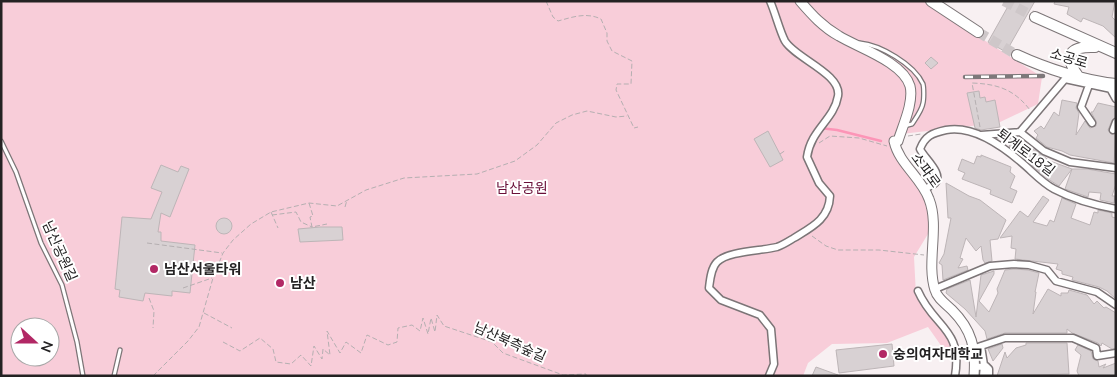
<svg xmlns="http://www.w3.org/2000/svg" width="1117" height="377" viewBox="0 0 1117 377" font-family="Mulish,'Noto Sans KR',sans-serif">
<style>
.green{fill:#f8cdd9;fill-rule:evenodd}
.lines{fill:none;stroke-linecap:round;stroke-linejoin:round}
.stream{stroke:#fc95b7;stroke-width:2.5}
.building{fill:#d8d1d3;stroke:#bdb5b7}
.primary-tunnel{stroke:#cec7c9;stroke-width:10;stroke-dasharray:10 5;stroke-linecap:butt}
.lane-casing{stroke:#7c7577;stroke-width:5.5}
.street-casing{stroke:#7c7577;stroke-width:9}
.secondary-casing{stroke:#7c7577;stroke-width:11}
.primary-casing{stroke:#7c7577;stroke-width:12}
.path{stroke:#b5afb1;stroke-width:1;stroke-dasharray:5 2.5;stroke-linecap:butt}
.lane{stroke:#fff;stroke-width:3}
.street{stroke:#fff;stroke-width:6}
.secondary{stroke:#fff;stroke-width:9}
.primary{stroke:#fff;stroke-width:10}
.rail-casing{stroke:#7d787a;stroke-width:4.5}
.rail{stroke:#fff;stroke-width:2.5;stroke-dasharray:8;stroke-linecap:butt}
.poi-dot{fill:#b22865;stroke:#fff;stroke-width:2}
.labels{text-anchor:middle;stroke-width:4;stroke-linejoin:round;paint-order:stroke}
.street-label{font-size:14px;fill:#242223;stroke:#fff}
.park-label{font-size:14px;fill:#6a1039;stroke:#fff}
.poi-label{font-size:14px;font-weight:bold;fill:#242223;stroke:#fff;text-anchor:start}
</style>
<rect width="100%" height="100%" fill="#f8f0f2"/>
<path class="green" d="M1,1H923L1042,77L1038,104L998,123L901,134L895,141L922,185L934,224L914,257L916,295L949,339L954,350V364L928,327L887,343L832,344L808,363L803,376H1ZM20,327H50V357H20Z"/>
<g class="lines">
<path class="stream" d="M820,128L837,130L881,141"/>
</g>
<path class="building" d="M1011,1H1035L1006,52L988,42Z
M1055,1H1115L1112,17L1116,21V38L1103,26L1083,18L1081,22L1067,14L1069,7L1054,4Z
M931,57L938,63L931,69L925,63Z
M979,91L980,98L985,97L986,102L995,100L1000,127L981,130L975,128L967,93Z
M1062,100L1077,103L1076,108L1079,113L1076,135L1085,121L1090,128L1096,126V121L1091,112H1093L1098,103L1116,107V117L1112,120L1108,130L1111,134H1116L1114,163L1070,155L1062,151L1047,147L1036,138L1038,135L1034,131L1041,126L1044,129L1054,112L1059,116Z
M768,131L783,160L770,167L754,139Z
M1016,137L1050,161L1072,169L1059,186L1048,179L1009,146L1012,142L1009,141L1010,138Z
M981,155L1011,167L1010,172L1015,176L1010,188L1017,191L1012,203L990,194L991,190L962,179L965,173L958,170L962,159L974,164L977,156L981,157Z
M161,165L178,172L181,166L189,169L170,217L161,213L158,232H161V241L195,245L190,293L172,291V296L145,293L143,301L119,297L120,290L115,289L122,217L151,219L162,192L151,188Z
M1072,169H1087L1116,174V184L1112,196H1115L1114,203L1100,200L1101,193L1089,192L1088,197L1065,189Z
M946,183L969,196L980,200L1006,220L998,239L990,240L992,261L985,263L983,260L981,246L976,251L966,238L960,258L963,259L958,268L967,266L968,270L943,280L942,265L939,263L944,254L951,218H948Z
M1043,196L1049,200L1033,222L1047,226L1050,220L1054,222L1062,198L1076,204L1071,218L1090,225L1094,212L1098,213V210L1112,213V217L1116,218V299L1107,291L1099,287L1072,280L1073,277L1062,274V271L1056,269L1058,264L1015,259L1016,249L1011,248L1012,236L1000,238L1020,211L1028,217Z
M216 226a8 8 0 1 1 16 0a8 8 0 1 1-16 0Z
M320,227H342L343,240L300,242L298,229Z
M1014,269L1028,270L1039,273L1035,292H1036L1033,314L1048,289L1061,296V293H1068L1069,290L1087,295L1094,304L1097,301L1104,308L1106,307L1116,313V348L1112,349L1102,343L1101,346L1098,343L1072,333L1067,329V333H1005L987,339L985,331L965,309L946,293L947,289L970,280L976,317L981,275L994,271V274L979,301L989,312L998,293L997,289L1005,270Z
M1026,343H1067L1069,374L997,376L1005,352L1007,358L1016,348L1026,345Z
M892,344L894,366L839,373L836,350Z
M1002,344L1003,348L993,361L988,349Z
M1078,345L1091,351L1093,359L1098,361L1099,367L1106,364L1103,368L1116,363V376H1079L1077,371L1081,355L1075,350Z
M816,367L838,375V376H812Z"/>
<g class="lines">
<path class="primary-tunnel" d="M1004,1L1035,17
M978,32L1017,55"/>
<defs>
<path id="lane" d="M860,43C880,45 914,64 923,84C924,88 924,99 923,103C922,110 916,118 912,124L904,126
M1,141L16,172L41,243L62,285L77,342L83,376
M114,376L120,350"/>
<path id="street" d="M1089,85L1081,107L1092,123
M1111,90L1116,99
M1113,130L1116,122
M1020,132L1065,79L1116,90
M981,135L1020,132L1044,151L1070,162L1116,168
M925,189C928,187 933,185 935,183C944,174 924,158 920,149C925,136 932,133 946,130C973,125 1001,145 1021,162C1032,171 1041,182 1054,189C1073,199 1094,205 1116,209
M935,289L990,266L1014,264L1029,265L1047,270L1056,281L1097,292L1116,305
M918,291C934,328 963,328 955,376
M981,346L984,365L983,376
M975,348L1005,338H1073L1096,348L1097,356L1116,353
M975,367L986,366L989,369V376
M769,376L774,364L771,329L760,315L721,300L709,288C710,280 711,268 717,262C728,251 761,251 777,247C783,245 789,241 794,238C812,227 829,219 830,196L819,183L807,157C811,129 834,120 838,96C842,74 795,58 785,41C780,32 775,12 770,1"/>
<path id="secondary" d="M800,1C812,15 823,27 839,36C859,48 903,62 910,86C914,102 903,125 898,141H894C899,164 921,177 929,199C940,227 926,262 935,290C937,298 946,304 952,310C972,330 976,348 974,376"/>
<path id="primary" d="M931,1L978,32
M1035,17L1116,53
M1017,55C1045,68 1084,81 1116,84
M1078,76C1063,55 1070,46 1095,47"/>
</defs>
<use href="#lane" class="lane-casing"/>
<use href="#street" class="street-casing"/>
<use href="#secondary" class="secondary-casing"/>
<use href="#primary" class="primary-casing"/>
<path class="path" d="M546,1L553,17L558,21C573,17 586,12 601,19L607,33V41L612,51L632,61L631,84H617L616,90L634,128L638,127
M980,127L972,83C997,84 1014,89 1030,110
M908,136L921,134
M819,143L830,136L859,138L887,146
M780,154L786,150
M309,203L313,216L310,217L312,227L327,224
M345,207L347,200
M271,212L278,228
M272,215L296,212L301,222L312,227
M812,236L826,246L838,250H879L924,255
M147,243L222,253
M183,288L212,278
M149,298L154,311L153,328
M204,313L232,328
M223,342L240,351L260,338L273,349L276,362L291,364L301,355L311,366L314,346L322,359L323,349L330,355L327,331L340,353L346,342L361,353L367,335L388,345L397,342L398,328L412,325L420,331L423,318L428,334L431,318L435,332L437,315L444,326L492,342L503,353L563,375L586,374V376
M153,376L188,341L199,327L213,278L223,253L233,240L251,224L271,212L309,203L337,206L366,190L404,178L477,174L515,161L537,145L556,123L572,115L587,111L616,117L627,116"/>
<use href="#lane" class="lane"/>
<use href="#street" class="street"/>
<use href="#secondary" class="secondary"/>
<use href="#primary" class="primary"/>
<defs>
<path id="rail" d="M965,77L1043,76"/>
</defs>
<use href="#rail" class="rail-casing"/>
<use href="#rail" class="rail"/>
</g>
<g class="poi-dot">
<circle cx="154" cy="269" r="5"/>
<circle cx="280" cy="283" r="5"/>
<circle cx="883" cy="354" r="5"/>
</g>
<g class="labels">
<g class="street-label">
<text transform="translate(1069 58) rotate(16)" y="5">소공로</text>
<text transform="translate(1026 152) rotate(37)" y="5">퇴계로18길</text>
<text transform="translate(926 170) rotate(54)" y="5">소파로</text>
<text transform="translate(60 251) rotate(66)" y="5">남산공원길</text>
<text transform="translate(510 342) rotate(24)" y="5">남산북측숲길</text>
</g>
<g class="park-label">
<text x="522" y="193">남산공원</text>
</g>
<g class="poi-label">
<text x="164" y="274">남산서울타워</text>
<text x="290" y="288">남산</text>
<text x="893" y="359">숭의여자대학교</text>
</g>
</g>
<rect width="1117" height="377" fill="none" stroke="#242223" stroke-width="5"/>
<g transform="translate(35 342) rotate(111)"><circle r="24" fill="#ffffff" stroke="#a7a7a7"/>
<path d="M0-4L9 19L0 12L-9 19Z" fill="#b22865"/>
<text y="-8" font-size="14" font-weight="bold" text-anchor="middle" fill="#242223">N</text>
</g>
</svg>
